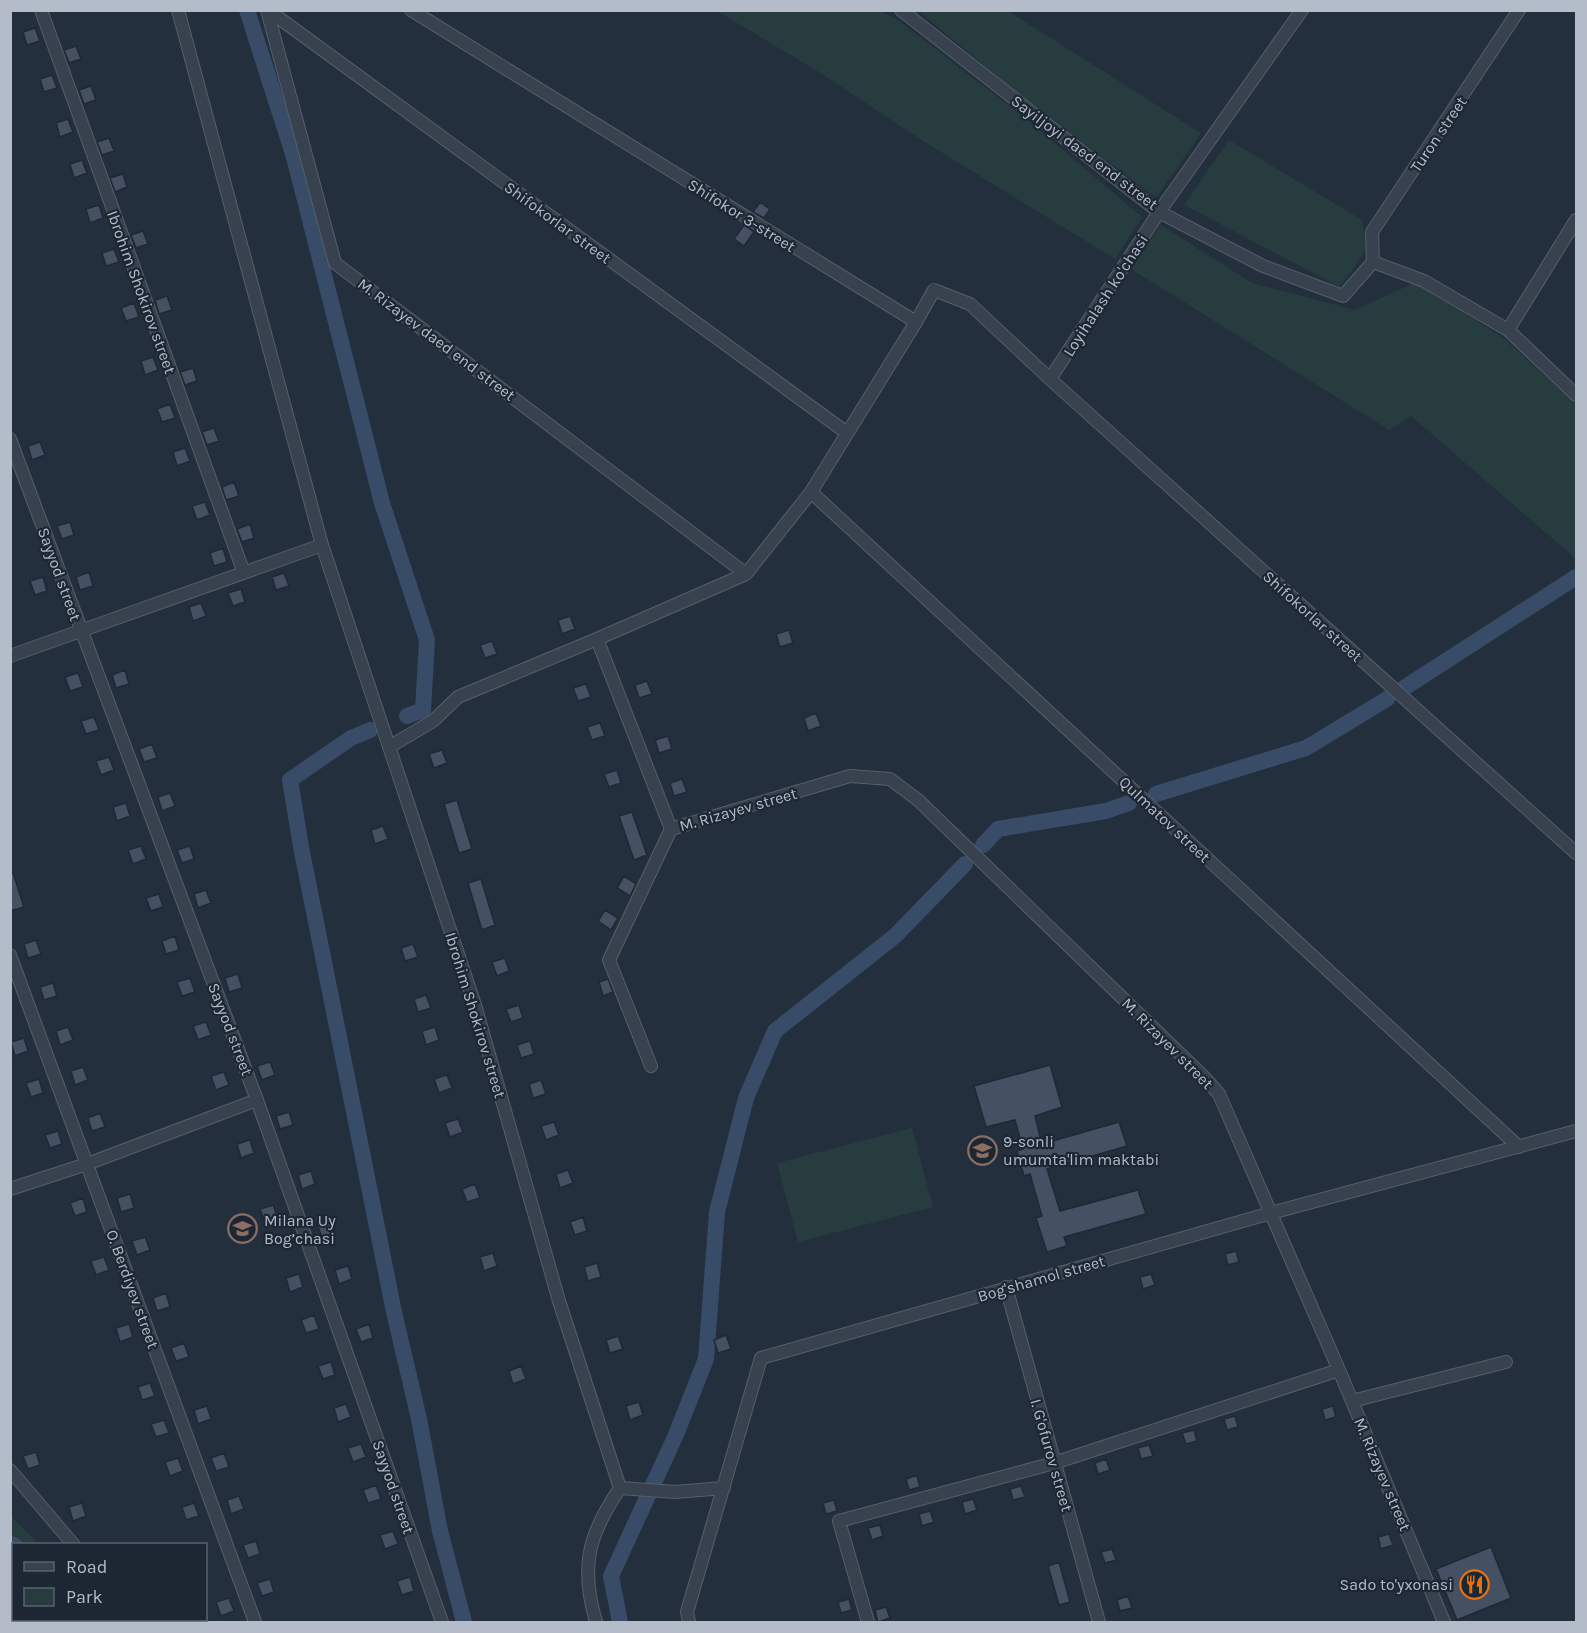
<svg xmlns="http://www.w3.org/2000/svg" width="1587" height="1633" viewBox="0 0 1587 1633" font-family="Karla,sans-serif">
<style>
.green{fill:#263c3f}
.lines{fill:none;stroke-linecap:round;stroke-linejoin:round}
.canal{stroke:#394c67;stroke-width:16}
.river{stroke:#394c67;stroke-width:28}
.building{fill:#455162;stroke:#1f2835;stroke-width:1.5}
.street-casing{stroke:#565f6c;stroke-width:14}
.street{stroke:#38414e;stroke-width:12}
.labels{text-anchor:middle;stroke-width:4.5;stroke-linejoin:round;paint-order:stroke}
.street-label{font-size:16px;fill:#b4bcc9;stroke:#1d2633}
.poi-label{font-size:16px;fill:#b4bcc9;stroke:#1d2633;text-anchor:start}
</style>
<rect width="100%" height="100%" fill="#242f3e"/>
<path class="green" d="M878,10L895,18L1030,122L1142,217L1115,259L923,141L819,72L717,11Z
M919,11H1008L1201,133L1156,198L1011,88Z
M1229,140L1362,220L1367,249L1340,287L1184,205Z
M1161,225L1252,283L1355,310L1414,283L1465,313L1503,338L1576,404V559L1411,416L1389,430L1131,269Z
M912,1128L933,1207L798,1242L777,1163Z
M11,1516L39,1544H14V1620H111L114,1622H11Z"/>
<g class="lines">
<path class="canal" d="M247,10L294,157L382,503L427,640L423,710L407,716
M1404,688L1576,577
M370,730L351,738L290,780L301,847L394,1312L419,1419L440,1531L464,1622
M1156,794L1306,748L1387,699
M983,845L998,829L1106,811L1129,803
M620,1622L611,1576L675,1437L706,1359L717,1212L746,1098L775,1031L895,936L965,864"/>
<path class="river" d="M10,1550L14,1553
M79,1620L82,1622"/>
</g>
<path class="building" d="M35,28L40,41L27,45L23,32Z
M76,46L81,59L69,63L64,50Z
M52,75L57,88L44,92L40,79Z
M91,86L96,100L84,104L79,90Z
M68,119L73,132L60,137L56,123Z
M109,138L114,151L102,155L97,142Z
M82,160L87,173L74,178L70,164Z
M123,174L127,187L115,192L110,178Z
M760,202L770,209L764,218L753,212Z
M99,205L103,218L90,223L86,209Z
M744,225L754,232L744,246L734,239Z
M143,231L148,244L136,248L131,235Z
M114,249L119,262L106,266L102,253Z
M167,296L172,310L159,314L155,300Z
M134,303L139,317L126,321L121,308Z
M153,357L158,370L145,375L141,361Z
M193,368L197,381L185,385L180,372Z
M170,404L175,418L162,422L157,409Z
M214,428L219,441L207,445L202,432Z
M40,442L45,455L32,460L28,446Z
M185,448L190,461L177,466L173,452Z
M234,482L239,496L226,500L222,487Z
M205,502L210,515L197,520L192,506Z
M70,522L74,535L62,539L57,526Z
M250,524L254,538L242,542L237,529Z
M223,548L227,562L214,566L210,553Z
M89,572L93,586L80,590L76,577Z
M284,573L289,586L276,590L272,577Z
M43,577L47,591L35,595L30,581Z
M241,589L245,602L233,606L228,593Z
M201,603L206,616L193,621L189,607Z
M570,616L575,629L562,634L558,620Z
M789,630L793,643L780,647L776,634Z
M492,641L497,654L485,658L480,645Z
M125,670L129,684L116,688L112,675Z
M78,673L83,687L70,691L65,677Z
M647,681L652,694L639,698L635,685Z
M586,684L591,697L578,701L573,688Z
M816,713L821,726L808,731L804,718Z
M94,717L99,730L86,734L81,721Z
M600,723L605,736L592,740L587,727Z
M668,736L672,749L659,753L655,740Z
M152,744L157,758L144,762L139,749Z
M442,750L447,763L434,768L429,754Z
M109,757L114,770L101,775L96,761Z
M617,770L621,783L609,787L604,774Z
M682,779L687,792L674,796L670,783Z
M170,793L175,806L162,811L158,797Z
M457,800L472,849L459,853L444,804Z
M126,803L130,816L117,821L113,807Z
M632,812L647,855L634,860L619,816Z
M383,826L388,839L375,844L371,830Z
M141,846L146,859L133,864L128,850Z
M190,846L194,859L182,863L177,850Z
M10,873H13L24,907L10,911Z
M624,876L636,884L630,896L617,888Z
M481,879L495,925L482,930L468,883Z
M206,890L211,903L198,908L194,894Z
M159,894L163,907L151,911L146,898Z
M605,910L618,918L611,930L598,921Z
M175,936L179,950L166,954L162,941Z
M36,940L41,954L28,958L24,944Z
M413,944L418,957L405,961L401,948Z
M505,958L509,971L497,976L492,962Z
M238,974L242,988L229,992L225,978Z
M190,978L195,992L182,996L177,982Z
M608,979L613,992L603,996L599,982Z
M53,983L57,996L44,1000L40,987Z
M426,995L431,1008L418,1012L414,999Z
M519,1005L523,1018L511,1022L506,1009Z
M206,1022L211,1035L198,1040L193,1026Z
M68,1027L73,1040L60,1045L56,1031Z
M435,1027L439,1040L426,1045L422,1031Z
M24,1038L28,1051L15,1056L11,1042Z
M530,1041L534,1054L521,1058L517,1045Z
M270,1062L275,1075L262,1080L257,1066Z
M1050,1065L1062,1107L1035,1116L1042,1144L1119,1122L1127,1146L1047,1169L1060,1211L1138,1190L1146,1214L1064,1237L1067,1246L1047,1252L1036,1218L1042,1216L1030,1174L1024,1176L1017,1151L1023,1149L1015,1120L986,1127L974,1086Z
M83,1067L88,1080L75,1085L71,1071Z
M224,1072L229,1085L216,1090L211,1076Z
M447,1075L452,1088L439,1093L434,1079Z
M39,1079L43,1093L31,1097L26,1083Z
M541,1080L546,1094L533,1098L529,1084Z
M289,1112L293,1125L280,1129L276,1116Z
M100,1113L105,1127L92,1131L88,1118Z
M458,1119L463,1132L450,1137L445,1123Z
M554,1122L559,1135L546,1140L541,1126Z
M58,1131L62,1144L50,1148L45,1135Z
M250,1140L254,1153L241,1158L237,1144Z
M568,1170L573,1183L560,1188L556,1174Z
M311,1171L315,1184L302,1189L298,1175Z
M475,1184L480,1198L467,1202L462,1189Z
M130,1194L134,1208L121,1212L117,1198Z
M83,1198L87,1212L75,1216L70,1203Z
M273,1205L278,1218L265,1223L260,1209Z
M583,1217L587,1231L575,1235L570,1222Z
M330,1220L335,1233L322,1237L317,1224Z
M145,1237L150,1250L137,1255L132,1241Z
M1236,1251L1239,1262L1228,1265L1225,1254Z
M493,1253L497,1266L484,1271L480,1257Z
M104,1257L109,1270L96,1275L91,1261Z
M597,1263L601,1277L588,1281L584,1267Z
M348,1266L352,1279L339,1284L335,1270Z
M299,1274L303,1287L290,1292L286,1278Z
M1151,1274L1155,1285L1143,1289L1140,1277Z
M166,1293L170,1307L157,1311L153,1298Z
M314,1315L319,1329L306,1333L301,1320Z
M129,1324L133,1337L120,1342L116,1328Z
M369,1324L373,1338L361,1342L356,1329Z
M726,1335L731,1349L718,1353L714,1340Z
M618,1336L623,1349L610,1353L606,1340Z
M184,1343L189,1357L176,1361L171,1348Z
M331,1362L335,1375L323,1379L318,1366Z
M521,1366L526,1379L513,1384L509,1371Z
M150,1383L155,1396L142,1400L138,1387Z
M639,1402L643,1415L630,1420L626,1406Z
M346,1404L351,1417L338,1422L334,1408Z
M207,1406L211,1419L198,1424L194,1410Z
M1333,1406L1336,1417L1325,1420L1322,1409Z
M1235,1416L1238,1427L1227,1430L1224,1419Z
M164,1420L169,1433L156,1437L151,1424Z
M1194,1430L1197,1441L1186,1444L1182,1433Z
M361,1444L366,1457L353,1462L348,1448Z
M1149,1445L1153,1456L1141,1459L1138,1448Z
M36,1452L40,1465L28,1469L23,1456Z
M224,1453L229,1467L216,1471L211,1458Z
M178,1458L183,1471L170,1476L165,1462Z
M1106,1459L1110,1470L1098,1474L1095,1463Z
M917,1475L920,1487L909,1490L906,1479Z
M376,1485L381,1499L368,1503L363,1490Z
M1021,1486L1025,1497L1013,1500L1010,1489Z
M239,1496L244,1509L231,1514L227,1500Z
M973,1499L977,1510L965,1514L962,1502Z
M834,1500L837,1511L826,1514L823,1503Z
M82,1503L86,1516L73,1521L69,1507Z
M194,1503L199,1516L186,1520L182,1507Z
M930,1511L934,1522L922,1526L919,1514Z
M880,1525L883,1536L872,1540L868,1528Z
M393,1531L398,1544L385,1549L380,1535Z
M1389,1534L1393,1545L1381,1549L1378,1537Z
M256,1541L260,1554L248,1558L243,1545Z
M1491,1547L1511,1598L1457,1620L1436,1569Z
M1112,1549L1116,1560L1105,1563L1101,1552Z
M1059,1562L1070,1602L1059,1605L1048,1566Z
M410,1577L414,1591L402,1595L397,1581Z
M270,1579L274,1592L262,1596L257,1583Z
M1128,1596L1132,1608L1120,1611L1117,1600Z
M229,1598L234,1611L221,1616L216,1602Z
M849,1599L852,1610L841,1613L838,1602Z
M886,1607L890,1618L878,1622L875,1610Z"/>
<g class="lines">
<defs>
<path id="street" d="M41,10L244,573
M178,10L322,545L475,1005L559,1301L620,1488
M267,10L335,263L746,574
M268,10L847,433
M411,10L916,322L934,290L970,304L1050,379L1576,853
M901,10L1159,212L1302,10
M1373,262L1372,232L1519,10
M916,322L811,492L746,574L597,639L671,829L850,776L890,779L918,800L1203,1076L1219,1094L1339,1370L1444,1622
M1508,330L1576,220
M1050,379L1159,212L1263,266L1343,296L1373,262L1424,281L1508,330L1576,395
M10,439L257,1100L442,1622
M811,492L1519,1147
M10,656L322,545
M389,747L433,721L458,697L597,639
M10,955L255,1622
M651,1066L609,960L671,829
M10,1189L87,1164L257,1100
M1006,1287L1099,1622
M1352,1401L1506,1362
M10,1470L73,1544
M147,1620L151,1622
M596,1622C580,1567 588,1535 620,1488L675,1492L724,1488
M689,1622L687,1612L761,1358L1271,1213L1576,1131
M868,1622L839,1521L1054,1463L1339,1370"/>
</defs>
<use href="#street" class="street-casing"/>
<use href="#street" class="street"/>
</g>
<defs>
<symbol id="school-ring" viewBox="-11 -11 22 22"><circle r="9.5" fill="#1d2633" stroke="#8d6e63" stroke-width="1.5"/><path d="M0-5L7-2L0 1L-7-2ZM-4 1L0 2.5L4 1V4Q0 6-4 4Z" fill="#8d6e63"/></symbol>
<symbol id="restaurant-ring" viewBox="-11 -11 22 22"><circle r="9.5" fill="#1d2633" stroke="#e8710a" stroke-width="1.5"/><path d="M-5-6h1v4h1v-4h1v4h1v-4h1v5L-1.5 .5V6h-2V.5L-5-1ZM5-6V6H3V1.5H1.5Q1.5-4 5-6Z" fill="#e8710a"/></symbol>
</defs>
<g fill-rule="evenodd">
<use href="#school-ring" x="966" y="1134" width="33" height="33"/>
<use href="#school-ring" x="226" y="1212" width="33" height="33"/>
<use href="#restaurant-ring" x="1458" y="1568" width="33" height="33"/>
</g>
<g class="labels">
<g class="street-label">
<text transform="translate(1438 134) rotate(-56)" y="6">Turon street</text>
<text transform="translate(1085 152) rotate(37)" y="6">Sayiljoyi daed end street</text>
<text transform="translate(742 215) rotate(32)" y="6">Shifokor 3-street</text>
<text transform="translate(558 222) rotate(36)" y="6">Shifokorlar street</text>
<text transform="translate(142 292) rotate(70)" y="6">Ibrohim Shokirov street</text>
<text transform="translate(1105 295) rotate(-57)" y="6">Loyihalash ko'chasi</text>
<text transform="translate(437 339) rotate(37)" y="6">M. Rizayev daed end street</text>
<text transform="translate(60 574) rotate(70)" y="6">Sayyod street</text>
<text transform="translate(1313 616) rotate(42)" y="6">Shifokorlar street</text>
<text transform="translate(738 809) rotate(-16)" y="6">M. Rizayev street</text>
<text transform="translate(1165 819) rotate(43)" y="6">Qulmatov street</text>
<text transform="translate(476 1015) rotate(73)" y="6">Ibrohim Shokirov street</text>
<text transform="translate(231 1029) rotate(69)" y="6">Sayyod street</text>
<text transform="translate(1168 1043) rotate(45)" y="6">M. Rizayev street</text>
<text transform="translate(1041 1278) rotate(-16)" y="6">Bog'shamol street</text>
<text transform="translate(133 1289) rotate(70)" y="6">O. Berdiyev street</text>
<text transform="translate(1052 1455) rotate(74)" y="6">I. G'ofurov street</text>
<text transform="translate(1383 1474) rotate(67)" y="6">M. Rizayev street</text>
<text transform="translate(394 1487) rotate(71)" y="6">Sayyod street</text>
</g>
<g class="poi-label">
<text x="1003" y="1147">9-sonli<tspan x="1003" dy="18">umumta'lim maktabi</tspan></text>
<text x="264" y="1226">Milana Uy<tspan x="264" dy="18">Bog’chasi</tspan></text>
<text x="1453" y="1590" text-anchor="end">Sado to'yxonasi</text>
</g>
</g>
<rect width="1587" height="1633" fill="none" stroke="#b4bcc9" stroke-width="24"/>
<rect x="12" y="1543" width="195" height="78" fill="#1d2633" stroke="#59626f" stroke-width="1.5"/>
<rect x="24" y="1562" width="30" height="9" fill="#38414e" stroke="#59626f" stroke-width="1.5"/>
<text x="66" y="1573" font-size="18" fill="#b4bcc9">Road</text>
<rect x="24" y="1588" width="30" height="18" fill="#263c3f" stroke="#59626f" stroke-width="1.5"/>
<text x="66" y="1603" font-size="18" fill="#b4bcc9">Park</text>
</svg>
